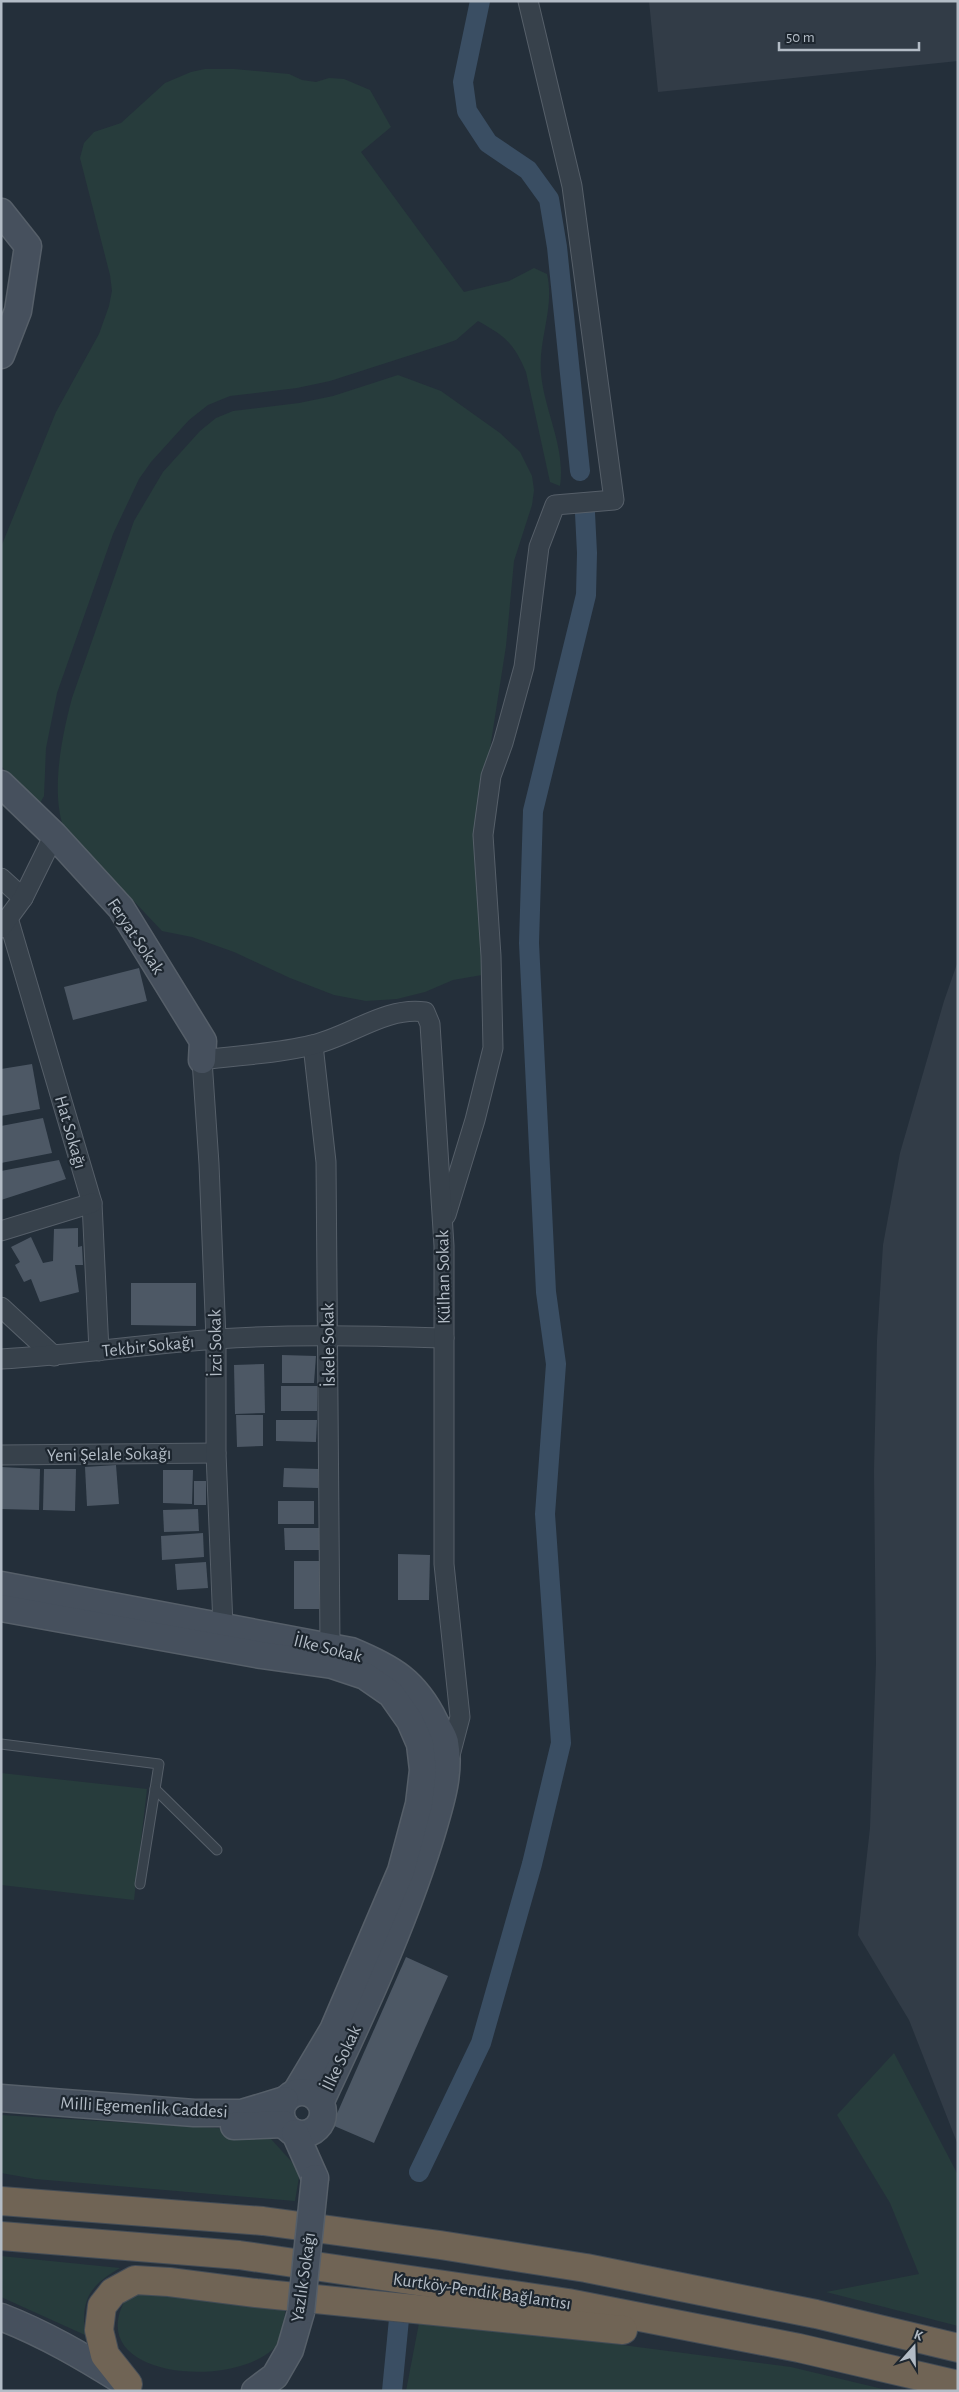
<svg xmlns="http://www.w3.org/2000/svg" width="959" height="2392" viewBox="0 0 959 2392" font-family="'Alegreya Sans',sans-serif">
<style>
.airport{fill:#323c47}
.green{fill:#273c3c}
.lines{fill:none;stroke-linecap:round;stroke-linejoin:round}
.canal{stroke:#3a4e63;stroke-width:20}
.building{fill:#4d5865}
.lane-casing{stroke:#565f69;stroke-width:11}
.street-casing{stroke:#565f69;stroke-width:21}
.secondary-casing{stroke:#565f69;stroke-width:29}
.highway-casing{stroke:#434c56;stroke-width:30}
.lane{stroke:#37414b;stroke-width:9}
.street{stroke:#37414b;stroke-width:19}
.secondary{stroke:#46505d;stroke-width:26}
.highway{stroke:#706455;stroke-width:28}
.secondary-bridge-casing{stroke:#565f69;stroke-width:29;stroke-linecap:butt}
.secondary-bridge{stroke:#46505d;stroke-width:26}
.labels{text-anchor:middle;stroke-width:4.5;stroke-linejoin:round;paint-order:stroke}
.street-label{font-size:18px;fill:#b3bcc6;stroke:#1d262f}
</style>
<rect width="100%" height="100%" fill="#242f3a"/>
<g class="airport">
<polygon points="649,1 958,1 958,61 658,92"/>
<polygon points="958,961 958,2145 909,2020 858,1935 870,1828 876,1663 874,1471 877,1340 883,1245 900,1153 944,1001"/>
</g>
<g class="green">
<path d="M205,69H234L289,74L302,80L316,82L329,78L344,79L370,90L391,127L361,152L464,292L509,281L534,268L547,274C555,308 538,339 541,373C544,411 566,447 560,486L550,482L526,372C514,343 505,336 478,321L456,340L442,345L330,381L297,388L230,396L208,405L189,420L151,462L139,479L113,534L57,693L46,748L44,796L39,805L1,766V547L56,412L99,334L109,306L112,291L110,275L80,158L84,143L94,132L121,123L165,83L191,72Z"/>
<path d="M398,375L441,391L500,433L520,452L532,476L534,490L532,505L514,561L506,646L489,755L482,975L453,980L425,992L397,999L366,1001L334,995L290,978L234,952L192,937L162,931L63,826C51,789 62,736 72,698L134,521L163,472L200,431L216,418L233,411L299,403L333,396Z"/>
<polygon points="1,1773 147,1789 134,1900 1,1885"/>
<polygon points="894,2053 958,2175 958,2326 826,2292 919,2274 890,2203 837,2115"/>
<polygon points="1,2115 232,2129 271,2139 300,2171 295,2201 35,2179 1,2173"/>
<path d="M1,2256L120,2268C89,2286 81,2299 85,2335L1,2297Z"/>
<path d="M140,2292L286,2305C284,2317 284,2332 279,2343C241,2392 75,2380 128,2295Z"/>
<polygon points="419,2323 607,2343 791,2367 891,2391 406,2391"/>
</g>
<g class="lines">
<g class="canal">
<polyline points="480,1 463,82 467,111 488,143 528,170 549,199 557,247 580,471"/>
<polyline points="419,2172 481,2043 532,1864 561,1743 545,1514 556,1364 546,1292 529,943 533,811 586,595 587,553 585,513"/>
<polyline points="392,2391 399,2319"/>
</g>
</g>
<g class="building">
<polygon points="139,968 147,1001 73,1020 64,987"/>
<polygon points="32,1064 40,1109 1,1116 1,1069"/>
<polygon points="43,1118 52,1153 1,1163 1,1126"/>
<polygon points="59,1160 66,1179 1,1200 1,1171"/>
<polygon points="78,1228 78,1247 82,1246 83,1265 75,1265 79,1292 40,1302 31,1279 24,1282 15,1265 20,1262 11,1247 31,1237 43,1263 53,1261 54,1229"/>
<polygon points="131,1283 196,1283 196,1326 131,1325"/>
<polygon points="282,1355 316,1356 314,1383 282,1383"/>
<polygon points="264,1364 265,1413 235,1414 234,1365"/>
<rect x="281" y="1386" width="36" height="25"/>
<polygon points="236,1415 263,1415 263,1446 237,1447"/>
<polygon points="276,1420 317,1420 316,1442 276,1441"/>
<polygon points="116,1465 119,1504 87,1506 85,1467"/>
<polygon points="1,1467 40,1469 39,1510 1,1509"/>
<polygon points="284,1468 319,1469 318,1488 283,1487"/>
<polygon points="44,1469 76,1469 75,1511 43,1510"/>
<polygon points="163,1470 193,1470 192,1504 163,1503"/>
<rect x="194" y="1481" width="12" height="24"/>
<rect x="278" y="1501" width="36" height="23"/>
<polygon points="198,1509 199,1531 164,1532 163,1510"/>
<polygon points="284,1528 323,1528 323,1550 285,1550"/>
<polygon points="203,1533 204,1557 162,1560 161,1536"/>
<polygon points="398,1554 430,1555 429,1600 398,1600"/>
<rect x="294" y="1561" width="25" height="48"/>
<polygon points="206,1562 208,1588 177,1590 175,1564"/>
<polygon points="406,1957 448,1976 374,2143 332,2125"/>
</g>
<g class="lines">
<defs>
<g id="lane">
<polyline points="1,1744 159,1764 140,1884"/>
<polyline points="155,1789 217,1850"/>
</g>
<g id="street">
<polyline points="1,878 23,898"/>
<polyline points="8,918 92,1203 99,1351"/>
<polyline points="1,928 23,898 54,835"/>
<polyline points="313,1045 326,1162 330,1645"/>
<polyline points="446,1215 475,1120 493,1048 491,956 483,835 491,776 503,743 524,667 539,547 555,505 614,500 572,186 528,1"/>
<polyline points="1,1231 92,1203"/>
<polyline points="1,1307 54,1356"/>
<path d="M1,1359C73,1355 145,1344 217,1339C293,1334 368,1336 444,1338"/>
<polyline points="1,1455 216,1453"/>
<path d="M223,1626L216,1453V1339L209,1164L202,1060C238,1055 277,1054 312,1045C349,1037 386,1006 425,1012L430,1024L444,1246V1564L460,1717L449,1759"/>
</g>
<g id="secondary">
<polyline points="1,212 28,246 18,311 1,355"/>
<polyline points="1,784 54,835 121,908 203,1041 202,1060"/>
<path d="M1,1585L351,1651C392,1668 415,1681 435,1722C438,1728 443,1735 445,1742C451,1775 439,1808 430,1839C402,1929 361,2016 321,2101"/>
<polyline points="1,1608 261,1655 332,1665 365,1676 391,1694 410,1721 420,1744 423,1770 419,1804 401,1871 333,2030 296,2092"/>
<circle cx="302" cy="2113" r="21"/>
<polyline points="1,2098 194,2113 242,2113 285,2100"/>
<polyline points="234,2126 284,2124"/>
<polyline points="295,2133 315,2178"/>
<path d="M1,2317C45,2334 84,2357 124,2382"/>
<polyline points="255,2391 275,2376 290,2350 301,2312"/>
</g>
<g id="highway">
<polyline points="1,2201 263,2221 440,2245 586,2268 816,2314 958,2348"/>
<polyline points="1,2236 239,2255 568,2303 799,2348 958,2385"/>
<polyline points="128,2384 105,2355 99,2330 102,2306 113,2292 135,2280 169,2282 256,2293 623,2330"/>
</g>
</defs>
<use href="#lane" class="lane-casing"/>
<use href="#street" class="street-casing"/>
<use href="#secondary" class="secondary-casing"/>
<use href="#highway" class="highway-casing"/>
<use href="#lane" class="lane"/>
<use href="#street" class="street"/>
<use href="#secondary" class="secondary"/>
<use href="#highway" class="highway"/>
<defs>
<polyline id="secondary-bridge" points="301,2312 315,2178"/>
</defs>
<use href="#secondary-bridge" class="secondary-bridge-casing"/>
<use href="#secondary-bridge" class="secondary-bridge"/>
</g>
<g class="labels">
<g class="street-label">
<text transform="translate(136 936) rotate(56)" y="6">Feryat Sokak</text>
<text transform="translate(71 1132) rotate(74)" y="6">Hat Sokağı</text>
<text transform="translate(443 1277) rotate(-91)" y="6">Külhan Sokak</text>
<text transform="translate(215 1343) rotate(-91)" y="6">İzci Sokak</text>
<text transform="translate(328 1345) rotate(-91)" y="6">İskele Sokak</text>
<text transform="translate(148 1346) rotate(-6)" y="6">Tekbir Sokağı</text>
<text transform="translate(109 1454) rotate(-1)" y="6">Yeni Şelale Sokağı</text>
<text transform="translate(328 1648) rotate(14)" y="6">İlke Sokak</text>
<text transform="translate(341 2058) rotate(-65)" y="6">İlke Sokak</text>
<text transform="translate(144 2107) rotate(3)" y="6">Milli Egemenlik Caddesi</text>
<text transform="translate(303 2277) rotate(-82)" y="6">Yazlık Sokağı</text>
<text transform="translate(482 2291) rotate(8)" y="6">Kurtköy-Pendik Bağlantısı</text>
</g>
</g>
<rect width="959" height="2392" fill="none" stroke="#b3bcc6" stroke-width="5"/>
<g transform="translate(914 2347) rotate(20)" stroke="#1d262f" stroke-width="4" paint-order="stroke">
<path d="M0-4L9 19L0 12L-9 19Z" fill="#b3bcc6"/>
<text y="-8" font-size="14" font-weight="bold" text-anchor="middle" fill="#b3bcc6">K</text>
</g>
<path d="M779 42v8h140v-8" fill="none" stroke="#b3bcc6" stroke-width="2.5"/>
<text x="786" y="42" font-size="15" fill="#b3bcc6" stroke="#1d262f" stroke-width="4" paint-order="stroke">50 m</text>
</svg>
